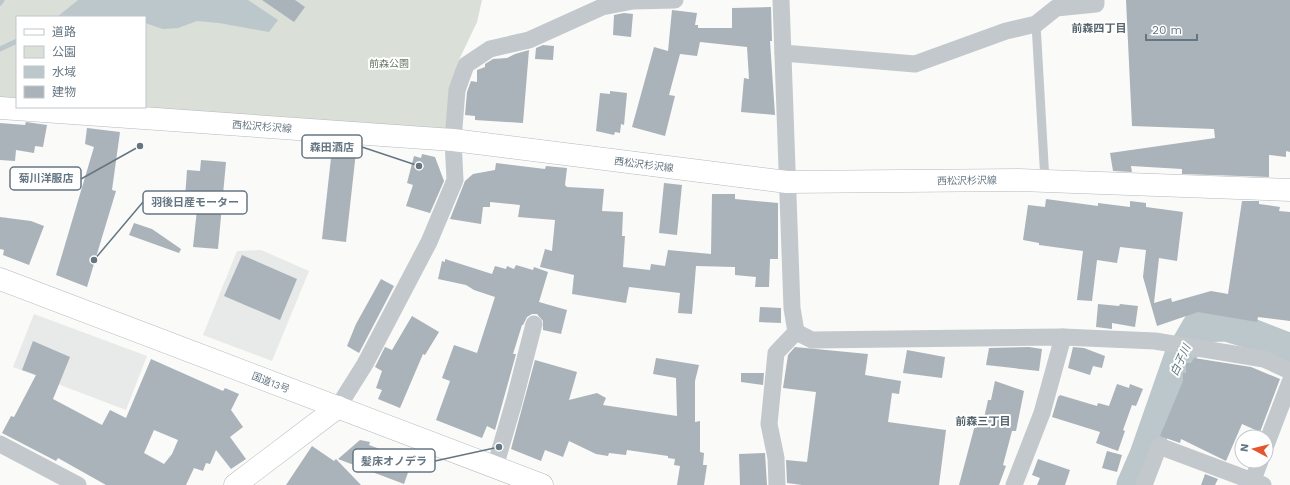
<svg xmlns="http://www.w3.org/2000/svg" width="1290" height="485" viewBox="0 0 1290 485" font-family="'Work Sans','Noto Sans JP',sans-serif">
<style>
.built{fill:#e8e9e9}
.green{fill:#dadfd7}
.water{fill:#bbc7cb}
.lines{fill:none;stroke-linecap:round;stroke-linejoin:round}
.stream{stroke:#bbc7cb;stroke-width:5}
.river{stroke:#bbc7cb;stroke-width:31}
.building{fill:#aab3b9;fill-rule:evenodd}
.secondary-casing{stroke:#b3babf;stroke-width:23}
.highway-casing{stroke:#b4b9bd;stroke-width:23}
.lane{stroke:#c3c8cc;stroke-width:9}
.street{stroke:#c3c8cc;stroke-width:17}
.secondary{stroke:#fff;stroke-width:22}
.highway{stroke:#fff;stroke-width:22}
.labels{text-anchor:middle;stroke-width:4;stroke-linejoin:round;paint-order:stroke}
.park-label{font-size:10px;fill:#687a64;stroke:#fff}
.street-label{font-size:10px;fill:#657683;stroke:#fff}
.neighbourhood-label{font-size:11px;font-weight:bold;fill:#57646e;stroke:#fff}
.water-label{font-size:11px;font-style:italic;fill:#60757c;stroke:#fff}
.leader{fill:none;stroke:#657683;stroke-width:1.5}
.callout-dot{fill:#657683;stroke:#fff;stroke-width:1.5}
.callout{fill:#fff;stroke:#657683;stroke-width:1.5}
.callout-label{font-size:11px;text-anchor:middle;font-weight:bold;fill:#657683}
</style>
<rect width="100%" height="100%" fill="#fafaf8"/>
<g class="built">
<polygon points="261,250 309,271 272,361 203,335 237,251"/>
<polygon points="34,314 147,356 126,410 13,367"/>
</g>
<polygon class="green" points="0,0 482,0 477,22 457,64 447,133 132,107 145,107 145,17 17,17 17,99 0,97"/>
<polygon class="water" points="78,0 248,0 278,20 269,32 219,23 197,21 178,28 163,29 145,23 145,17 57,17"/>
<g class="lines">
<g class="stream">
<polyline points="0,3 2,0"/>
<polyline points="0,49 17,41"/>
</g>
<polyline class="river" points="1132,485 1145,455 1179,358 1197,327 1226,326 1249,333 1290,349"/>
</g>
<g class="building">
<polygon points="262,0 295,0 305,7 294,22"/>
<polygon points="1126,0 1290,0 1290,152 1286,151 1286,157 1269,155 1269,177 1182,174 1182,169 1131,166 1132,172 1113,171 1110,153 1215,138 1214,129 1132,126"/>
<polygon points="771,7 772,41 770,41 775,115 741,112 744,78 749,79 747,47 700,42 697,56 680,54 669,95 675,96 665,136 632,127 654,47 668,51 672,10 697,13 695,25 698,25 698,28 732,28 732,8"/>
<polygon points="624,13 633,14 631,37 613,35 614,15"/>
<polygon points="543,45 554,46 553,60 535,59 536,48"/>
<polygon points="529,50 523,123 475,120 475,116 465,115 467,92 471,81 477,82 477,70 485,67 485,64 493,59 507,58 515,54"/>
<polygon points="610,91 627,93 624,125 621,124 620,133 615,132 614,135 596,131 600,93 610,94"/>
<polygon points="26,122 47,125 43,147 35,146 34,153 16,150 15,161 0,160 0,123 25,125"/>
<polygon points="87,128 120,132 112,190 116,191 87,287 56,275 94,147 85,144"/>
<polygon points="332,149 356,152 346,242 322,239"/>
<polygon points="422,154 435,157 444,181 430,213 406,206 413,185 407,183 414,156 421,158"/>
<polygon points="201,160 226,162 218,249 193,247 198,200 185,198 187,170 200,171"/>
<polygon points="496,163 545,169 546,166 567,168 565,185 567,187 604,189 602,211 623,212 622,236 625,236 623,267 650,270 651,264 665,266 668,250 711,254 712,194 735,194 735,199 778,203 778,259 770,259 769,287 755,287 756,277 735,275 735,267 696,266 692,314 678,313 680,293 629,287 626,303 572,294 574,275 540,267 545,249 552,251 555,220 518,217 520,205 490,202 490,207 483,207 481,224 450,219 465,181 473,174 495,170"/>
<polygon points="664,183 682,185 677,235 659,233"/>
<polygon points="1046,199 1098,206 1098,203 1130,207 1130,201 1146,203 1146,207 1183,212 1177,261 1159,258 1154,303 1171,298 1172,302 1211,291 1228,294 1242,201 1259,201 1259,204 1280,207 1279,211 1290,212 1290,321 1258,317 1257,322 1198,312 1157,326 1143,277 1146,250 1120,247 1117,263 1097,260 1092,301 1077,300 1083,251 1039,245 1039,243 1023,240 1028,205 1045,207"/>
<polygon points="0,217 31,221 44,226 29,265 3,255 4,250 0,249"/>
<polygon points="134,223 152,229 181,249 179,253 129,235"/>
<polygon points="242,255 297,279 280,320 224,296"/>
<polygon points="445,259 492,274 495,266 506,269 507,266 514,269 516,265 533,270 534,267 548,272 539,302 567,310 561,334 543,330 543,321 537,314 532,314 527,317 523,325 522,325 513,354 516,354 495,430 487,426 482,438 436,420 450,381 442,378 454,345 477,353 495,297 474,290 466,285 438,279 442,261 445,262"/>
<polygon points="381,279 394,286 359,353 347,346 356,324"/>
<polygon points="1098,304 1119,306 1120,304 1138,306 1135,327 1112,323 1112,329 1096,327"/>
<polygon points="760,307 781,308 781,323 759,322"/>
<polygon points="412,316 439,332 425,355 423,354 400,408 378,399 382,390 376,388 382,371 375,367 385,347 392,350"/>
<path d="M33,341L70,357L53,399L102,425L110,410L126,418L151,359L223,391L225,388L239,394L231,410L243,427L230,437L246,459L231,469L216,450L210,464L206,463L203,471L194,468L186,485H106L58,458L56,461L2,433L11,416L14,417L36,375L22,370ZM154,430L178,440L172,454L164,464L144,453Z"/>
<polygon points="795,347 868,354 865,375 901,381 899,394 892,393 888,422 946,430 939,485 802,485 787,483 786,460 807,462 816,392 783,388 788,355"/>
<polygon points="1029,347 1042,349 1039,371 986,365 989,348"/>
<polygon points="1073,347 1084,348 1105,356 1102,368 1093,366 1090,375 1068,368"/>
<polygon points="907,350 945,357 942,378 903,373"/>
<polygon points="656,358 699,365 695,381 695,422 700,421 700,452 704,453 703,465 707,465 704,485 677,485 680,466 674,465 675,459 668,458 668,456 627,450 626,455 609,453 608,456 596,454 569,441 563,457 545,450 541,461 511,449 535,360 577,372 569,400 597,393 606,398 603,405 677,416 676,378 653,374"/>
<polygon points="1194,358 1251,367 1280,379 1260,432 1242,424 1226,461 1181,439 1180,443 1160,436 1183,381 1183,373 1186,373 1186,363 1191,363"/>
<polygon points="741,373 764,373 763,385 741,382"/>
<polygon points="995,381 1024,391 1016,431 1012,431 1003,465 1006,466 999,485 959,485 975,425 982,427 988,400 991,400"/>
<polygon points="1117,384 1129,388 1130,384 1143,389 1136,406 1132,405 1123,430 1125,431 1118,451 1096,443 1100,432 1052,417 1058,397 1060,395 1097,406 1098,403 1109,406"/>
<polygon points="360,440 370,442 369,445 412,461 404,484 338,459"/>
<polygon points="312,446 334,461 336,459 361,485 286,485"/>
<polygon points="1107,451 1122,455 1117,472 1102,468"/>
<polygon points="765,453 767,485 740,485 739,454"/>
<polygon points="1038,459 1070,470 1065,485 1037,485 1040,478 1032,475"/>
<polygon points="1205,474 1218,479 1215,485 1201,485"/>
</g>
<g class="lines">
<defs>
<g id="secondary">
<polyline points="0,108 453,140 787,182 1019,180 1290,190"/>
<polyline points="235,485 338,407"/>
</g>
<polyline id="highway" points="0,279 542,485"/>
</defs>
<use href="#secondary" class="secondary-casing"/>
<use href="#highway" class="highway-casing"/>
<polyline class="lane" points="1036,24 1045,181"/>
<g class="street">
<polyline points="781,0 792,308 796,332"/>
<polyline points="783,53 915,64 1006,31 1036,24 1056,8 1096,4 1096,0"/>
<polyline points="796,332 812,340 1063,337 1155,341 1264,359 1290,371"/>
<polyline points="338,407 365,364 429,242 455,180 453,140 457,90 466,65 490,49 529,40 602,7 633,1 675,0"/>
<polyline points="0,444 78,485"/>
<polyline points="1266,445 1290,382"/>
<polyline points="495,467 514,402 534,324"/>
<polyline points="777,485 776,458 769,424 776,353 796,332"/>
<polyline points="1014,485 1042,413 1063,337"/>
<polyline points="1144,485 1159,446 1263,485"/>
<polyline points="1251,485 1260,461"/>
</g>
<use href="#secondary" class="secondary"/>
<use href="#highway" class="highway"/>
</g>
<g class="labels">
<g class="park-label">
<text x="389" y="67">前森公園</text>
</g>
<g class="street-label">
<text transform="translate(262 126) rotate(4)" y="4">西松沢杉沢線</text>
<text transform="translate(644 164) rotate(7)" y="4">西松沢杉沢線</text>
<text transform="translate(967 180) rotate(-1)" y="4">西松沢杉沢線</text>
<text transform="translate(271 382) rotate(21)" y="4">国道13号</text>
</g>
<g class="neighbourhood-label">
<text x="1099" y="32">前森四丁目</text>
<text x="983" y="425">前森三丁目</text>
</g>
<g class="water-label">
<text transform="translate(1180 360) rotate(-65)" y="4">白子川</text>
</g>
</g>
<path class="leader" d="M419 166L362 147M140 146L81 179M94 260L143 202M499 447L435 461"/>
<g class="callout-dot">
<circle cx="419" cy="166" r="4"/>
<circle cx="140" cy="146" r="4"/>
<circle cx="94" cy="260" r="4"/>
<circle cx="499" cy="447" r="4"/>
</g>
<g class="callout">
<rect x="302" y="135" width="60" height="23" rx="4"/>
<rect x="10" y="167" width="71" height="23" rx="4"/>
<rect x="143" y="191" width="104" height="23" rx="4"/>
<rect x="353" y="449" width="82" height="23" rx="4"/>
</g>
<g class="callout-label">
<text x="332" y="151">森田酒店</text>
<text x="46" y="182">菊川洋服店</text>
<text x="195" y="206">羽後日産モーター</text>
<text x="394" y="465">髪床オノデラ</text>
</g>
<rect x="16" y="16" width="130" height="92" fill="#ffffff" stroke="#c1c8cd"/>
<rect x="24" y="29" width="20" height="6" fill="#ffffff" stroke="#c1c8cd"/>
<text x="52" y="36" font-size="12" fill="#657683">道路</text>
<rect x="24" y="46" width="20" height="12" fill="#dadfd7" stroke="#c1c8cd"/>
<text x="52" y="56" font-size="12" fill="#657683">公園</text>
<rect x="24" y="66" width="20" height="12" fill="#bbc7cb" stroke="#c1c8cd"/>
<text x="52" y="76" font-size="12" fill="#657683">水域</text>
<rect x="24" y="86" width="20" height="12" fill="#aab3b9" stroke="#c1c8cd"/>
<text x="52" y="96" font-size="12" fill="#657683">建物</text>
<g transform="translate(1254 449) rotate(277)"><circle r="19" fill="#ffffff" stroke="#c1c8cd"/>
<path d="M0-3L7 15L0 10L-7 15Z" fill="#e4572e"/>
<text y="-6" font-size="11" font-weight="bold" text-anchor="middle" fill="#657683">N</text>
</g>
<path d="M1146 34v6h51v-6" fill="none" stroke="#657683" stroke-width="2"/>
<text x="1152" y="34" font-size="12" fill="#657683" stroke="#ffffff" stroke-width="3" paint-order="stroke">20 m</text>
</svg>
